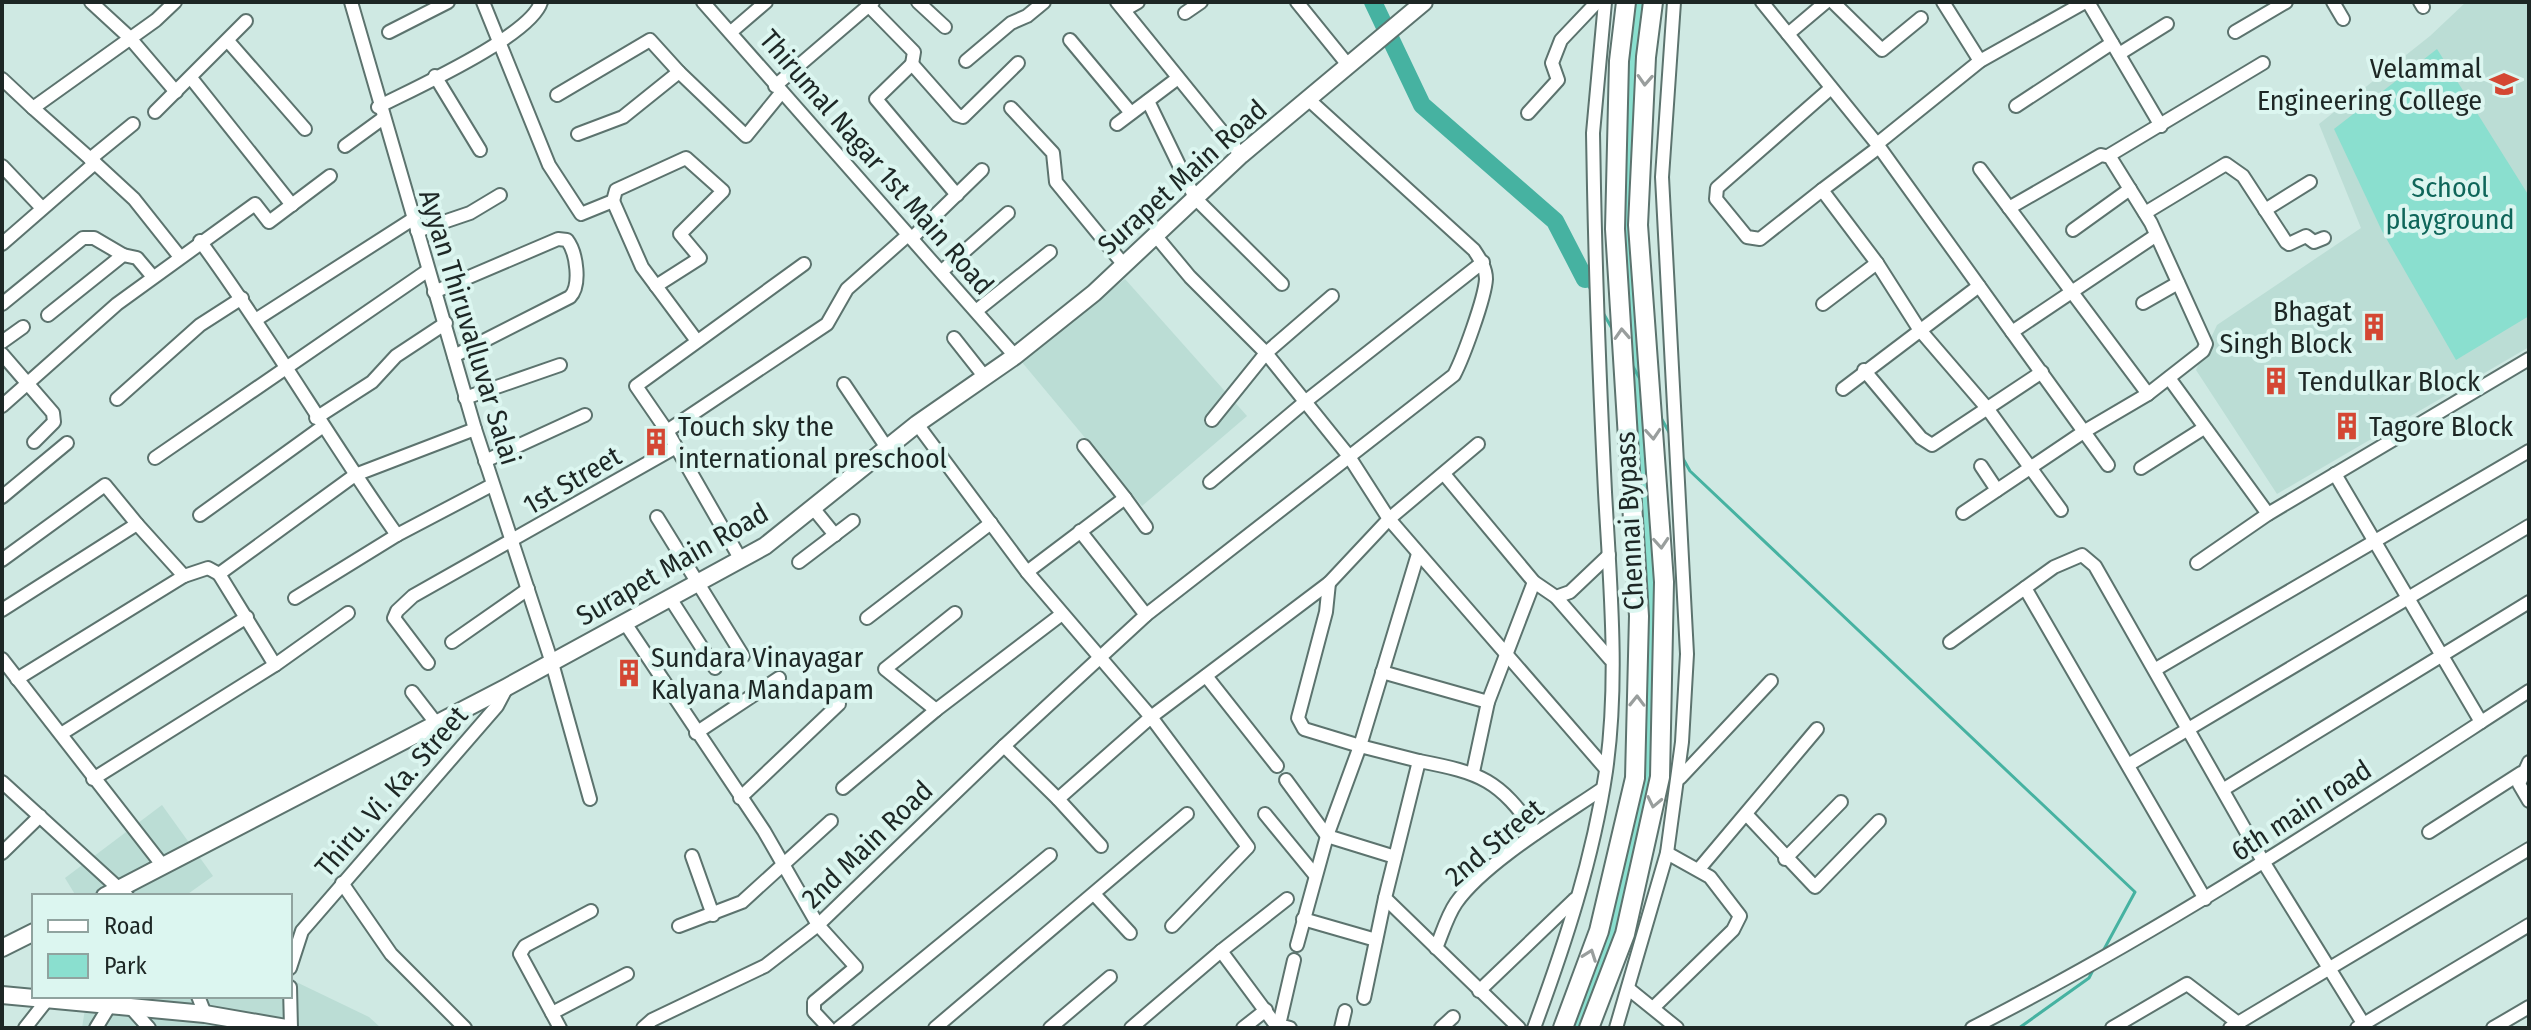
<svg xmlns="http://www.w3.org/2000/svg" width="2531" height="1030" viewBox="0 0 2531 1030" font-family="'Fira Sans Condensed',sans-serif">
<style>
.built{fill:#bbddd5}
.green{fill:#8adfcf}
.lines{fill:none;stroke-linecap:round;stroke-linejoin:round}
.stream{stroke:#46b2a1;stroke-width:3}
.river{stroke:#46b2a1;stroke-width:18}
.minor-casing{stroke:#5c736e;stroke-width:16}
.major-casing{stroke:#5c736e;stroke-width:20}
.highway-casing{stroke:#5c736e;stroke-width:22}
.minor{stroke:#fff;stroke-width:12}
.major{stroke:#fff;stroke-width:16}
.highway{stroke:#fff;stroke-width:18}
.oneway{stroke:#999e9d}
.labels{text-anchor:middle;stroke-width:8;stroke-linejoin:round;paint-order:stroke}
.poi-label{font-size:28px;fill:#1d2725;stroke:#dcf6f0;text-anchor:start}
.street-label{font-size:28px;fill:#1d2725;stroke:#dcf6f0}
.park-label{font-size:28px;fill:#0f665a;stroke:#dcf6f0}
</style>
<rect width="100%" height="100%" fill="#cfe9e3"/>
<g class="built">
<polygon points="2466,2 2529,2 2529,347 2277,494 2196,370 2217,325 2361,228 2319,124 2430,36"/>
<polygon points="1125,279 1247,416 1142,506 1021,361"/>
<polygon points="162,805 213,876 185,896 76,896 65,878"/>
<polygon points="290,979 369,1017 381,1028 82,1028 87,996 290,996"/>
</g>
<g class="green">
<polygon points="1631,2 1648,2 1641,75 1658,585 1657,774 1621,924 1582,1028 1567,1028 1640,781 1622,262 1624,70"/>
<polygon points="2437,49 2529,196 2529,316 2456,360 2382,231 2334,129"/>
</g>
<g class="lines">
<g class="stream">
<polyline points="1585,279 1591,290"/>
<polyline points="1602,311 1614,332"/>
<polyline points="1631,363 1641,381"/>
<polyline points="1660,416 1670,434"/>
<polyline points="1681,455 1690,471 2135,892 2102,953"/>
<polyline points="2019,1028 2089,978 2095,966"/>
</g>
<polyline class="river" points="1373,2 1422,105 1555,221 1585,279"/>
<defs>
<g id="minor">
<polyline points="91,2 129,37 176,92"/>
<polyline points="351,2 475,429 552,663 590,799"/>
<polyline points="483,2 549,165 581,214 613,201 616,190 686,158 723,191 680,234 700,258 656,286"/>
<polyline points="703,2 1015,356"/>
<polyline points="918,2 945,27"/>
<polyline points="1117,2 1241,155"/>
<polyline points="1297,2 1348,65"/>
<polyline points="1762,2 1877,144"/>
<polyline points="1833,2 1882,50 1921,18"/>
<polyline points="1943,2 1980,61"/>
<polyline points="2088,2 2161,126"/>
<polyline points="2333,2 2343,19"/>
<polyline points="2420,2 2423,7"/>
<polyline points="869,6 914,52 912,64"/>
<polyline points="1124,10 1138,2"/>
<polyline points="1185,13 1201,2"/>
<polyline points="389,32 448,2"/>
<polyline points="731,32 766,2"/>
<polyline points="2235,32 2286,2"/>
<polyline points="1788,34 1826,2"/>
<polyline points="1070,40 1131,113"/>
<polyline points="228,41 305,129"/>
<polyline points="2119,54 2167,24"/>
<polyline points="966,61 1011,23 1027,16 1044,2"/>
<polyline points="435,76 480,150"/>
<polyline points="191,78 292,205"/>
<polyline points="2,79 33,108"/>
<polyline points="775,86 873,2"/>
<polyline points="557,95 650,40 679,72"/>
<polyline points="1148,101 1195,198 1282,284"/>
<polyline points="2016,106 2112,43"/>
<path d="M378,107C413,89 531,36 541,2"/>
<polyline points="1011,108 1053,153 1056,182 1124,265"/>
<polyline points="155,112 246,21"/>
<polyline points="1528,113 1558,80 1552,63 1561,40 1597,2"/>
<polyline points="1117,124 1178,78"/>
<polyline points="578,134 623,117 679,72 746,136 781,93"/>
<polyline points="345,146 382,119"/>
<polyline points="1879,147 1822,190 1877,263 1919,329 1987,408 2061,510"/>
<polyline points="2108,156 2263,63"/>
<polyline points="90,159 133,124"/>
<polyline points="95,163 33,108 156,20 175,2"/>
<polyline points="2,166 41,207"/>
<polyline points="1980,169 2148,394"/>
<polyline points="1822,190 1760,239 1747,237 1716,199 1717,188 1831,88"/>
<polyline points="957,195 876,99 912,64 957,115 963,117 1018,63"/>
<polyline points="613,201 642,267 697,341"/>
<polyline points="2265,210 2310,182"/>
<polyline points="2145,213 2226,164 2243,176 2286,242 2289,244 2306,236 2314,242 2324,238"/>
<polyline points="2073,230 2130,189"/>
<polyline points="417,231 470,213 500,195"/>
<polyline points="1155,235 1190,277 1266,353 1348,455 1389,519 1606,769"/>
<polyline points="912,238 982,170"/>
<path d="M200,241C270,336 329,439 397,535"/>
<polyline points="2,244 95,163 134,199 180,257"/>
<polyline points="942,271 1008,213"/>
<path d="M434,292L558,239L567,240C577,253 581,286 570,297L454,356"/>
<polyline points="2143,303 2178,283"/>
<polyline points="2,304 83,238 94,238 123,255"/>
<polyline points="1823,304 1877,263"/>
<polyline points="976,311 1050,252"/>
<polyline points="48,315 123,255 137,258 153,277"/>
<polyline points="257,319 413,219"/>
<polyline points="2012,332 1877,144 1980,61 2085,2"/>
<polyline points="954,338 984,376"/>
<polyline points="2,342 23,327"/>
<polyline points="2,354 53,413 54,422 34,442"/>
<polyline points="1864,370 1921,438 1932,445 2042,372"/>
<polyline points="2169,378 2268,514"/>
<polyline points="844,384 887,448"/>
<polyline points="1843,389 1979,286"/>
<polyline points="465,398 560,365"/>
<polyline points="117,399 200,325 242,298"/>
<polyline points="2,406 117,304 255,204 269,222 330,176"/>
<polyline points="316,418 372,382 396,356 446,323"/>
<polyline points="1212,420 1266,353 1332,296"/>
<polyline points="917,424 1027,572 1151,717 1329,583 1389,519 1478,444"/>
<polyline points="667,431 827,324 847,289 908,235"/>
<polyline points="1084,446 1125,498"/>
<polyline points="155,458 427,271"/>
<polyline points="485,461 585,415"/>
<polyline points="2108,465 2012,332 2155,236"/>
<polyline points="1981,466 1997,490"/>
<polyline points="2141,468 2204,428"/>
<polyline points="1444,474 1534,582 1556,597 1570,592 1609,555"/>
<polyline points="2335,474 2481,722"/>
<polyline points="1210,482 1306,401 1483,262"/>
<polyline points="2,497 67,443"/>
<polyline points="813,508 835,535"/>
<polyline points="1963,513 2085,431 2148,394 2203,351 2206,344 2151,223 2110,157 2101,155 2009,208"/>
<polyline points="200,515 322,427"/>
<polyline points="657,517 743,656"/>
<polyline points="137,524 184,576"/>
<polyline points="1080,531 1146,615"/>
<polyline points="2,560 105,485 137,524 2,610"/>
<polyline points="741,560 667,431 636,386 804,264"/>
<polyline points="799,562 853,521"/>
<polyline points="2197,563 2268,514 2529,359"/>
<polyline points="1027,572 1125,498 1146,527"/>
<polyline points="219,574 275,665"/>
<polyline points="1329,583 1326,612 1298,718 1304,729 1360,746 1418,554"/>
<polyline points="2025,588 2205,899"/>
<polyline points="1556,597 1610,659"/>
<polyline points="295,598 397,535 492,485"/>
<polyline points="670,598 715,668"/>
<polyline points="867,618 991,523"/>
<polyline points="625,623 764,831 818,925 856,967 814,1002 814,1012 829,1028"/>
<polyline points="452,642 528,589"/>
<polyline points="1950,642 2054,567 2082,555 2095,566 2264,863 2366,1028"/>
<polyline points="2,659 163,866"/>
<polyline points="428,663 394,618 397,611 413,596 676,447"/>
<polyline points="2156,669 2529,451"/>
<polyline points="1382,672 1488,702"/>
<polyline points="1206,676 1277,766"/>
<polyline points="17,679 184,576 208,568 219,574 355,475 475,429"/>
<polyline points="412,692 436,723"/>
<polyline points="936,710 885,669 955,613"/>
<polyline points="696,733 779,678"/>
<polyline points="61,734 247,617"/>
<polyline points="1004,746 1058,799 1151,717 1248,847 1172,926"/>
<polyline points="2529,762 2519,784 2529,801"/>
<polyline points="2128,765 2529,526"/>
<polyline points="1473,772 1488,702 1534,582"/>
<polyline points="1680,778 1771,681"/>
<polyline points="93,779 275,665 348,613"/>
<polyline points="1286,780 1327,836 1395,857"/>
<polyline points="2,782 127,896"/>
<polyline points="843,788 936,710 1062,614"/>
<polyline points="2224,789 2529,602"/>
<polyline points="740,798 839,704"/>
<polyline points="1058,799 1101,846"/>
<polyline points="1265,814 1315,875"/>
<polyline points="1747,815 1815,887 1879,821"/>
<polyline points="2429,832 2521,773"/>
<polyline points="2,853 40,816"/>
<polyline points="692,856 713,915"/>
<polyline points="1785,859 1841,802"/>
<polyline points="1699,869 1817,729"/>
<polyline points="342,883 391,954 465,1028"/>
<polyline points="1094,894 1130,933"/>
<polyline points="1303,919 1376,940"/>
<polyline points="679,926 742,902 831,821"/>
<polyline points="1297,945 1327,836 1360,746 1419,761"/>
<path d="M1436,948C1442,934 1447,916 1456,903C1484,863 1561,817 1602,789"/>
<polyline points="1221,951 1287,899"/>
<polyline points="290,968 302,931 497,706 507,687"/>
<polyline points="290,987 291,1028"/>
<polyline points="1630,990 1677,1028"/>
<polyline points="1479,991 1575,899"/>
<polyline points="198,996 205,1014"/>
<polyline points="1364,998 1385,898"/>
<polyline points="1654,1007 1733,930 1740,916 1710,877 1667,853"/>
<polyline points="132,1009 149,1028"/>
<polyline points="552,1013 627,974"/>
<polyline points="2238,1023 2529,849"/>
<polyline points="25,1028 47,1000"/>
<polyline points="96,1028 110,1005"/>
<polyline points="560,1028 520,954 525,946 591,911"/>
<path d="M643,1028L652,1020L765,966L818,925L1004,746L1146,615L1454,375C1463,358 1485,298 1486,279C1486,268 1480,259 1474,250L1308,99"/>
<polyline points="839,1028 1050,855"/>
<polyline points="935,1028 1187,814"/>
<polyline points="1050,1028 1110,977"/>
<polyline points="1131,1028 1221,951 1278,1028"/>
<polyline points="1243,1028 1266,1010"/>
<polyline points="1290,1028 1279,1025 1294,960"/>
<polyline points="1341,1028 1345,1011"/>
<polyline points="1441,1028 1453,1017"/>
<path d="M1519,1028L1385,898L1419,761C1481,773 1499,779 1536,833"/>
<path d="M1534,1028C1565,944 1593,859 1606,771C1619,680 1610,583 1605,492C1600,390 1596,289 1594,188L1593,133L1605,2"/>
<polyline points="1616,1028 1667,853 1682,742 1687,654 1662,177 1674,2"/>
<path d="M1972,1028C2166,930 2347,809 2529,691"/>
<polyline points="2112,1028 2187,984 2238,1023 2230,1028"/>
<polyline points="2357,1028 2529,925"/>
<polyline points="2493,1028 2529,1007"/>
</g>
<g id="major">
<polyline points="105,896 507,687 765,546 917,424 1015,356 1094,293 1241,155 1424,2"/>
<polyline points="2,948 34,932"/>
<polyline points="2,995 205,1014 286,1028"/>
</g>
<g id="highway">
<polyline points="1563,1028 1599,931 1635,778 1639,616 1615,229 1619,61 1626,2"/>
<polyline points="1589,1028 1625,934 1660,777 1664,582 1638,225 1646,57 1653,2"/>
</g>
</defs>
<use href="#minor" class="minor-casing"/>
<use href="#major" class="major-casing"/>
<use href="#highway" class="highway-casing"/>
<use href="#minor" class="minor"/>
<use href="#major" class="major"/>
<use href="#highway" class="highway"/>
</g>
<defs><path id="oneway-chevron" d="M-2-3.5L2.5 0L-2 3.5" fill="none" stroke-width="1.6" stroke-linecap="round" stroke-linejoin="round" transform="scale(2)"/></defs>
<g class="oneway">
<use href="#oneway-chevron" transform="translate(1645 80) rotate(93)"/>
<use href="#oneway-chevron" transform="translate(1622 334) rotate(-93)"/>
<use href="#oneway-chevron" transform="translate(1653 434) rotate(86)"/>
<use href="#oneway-chevron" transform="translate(1661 543) rotate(86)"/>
<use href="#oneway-chevron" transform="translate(1637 701) rotate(-89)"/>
<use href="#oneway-chevron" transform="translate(1654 802) rotate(102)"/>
<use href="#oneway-chevron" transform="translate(1590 955) rotate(-70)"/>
</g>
<defs>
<symbol id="university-bare" viewBox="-9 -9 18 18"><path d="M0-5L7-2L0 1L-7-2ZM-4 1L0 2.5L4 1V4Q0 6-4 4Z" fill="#d44733" stroke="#dcf6f0" stroke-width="2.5" paint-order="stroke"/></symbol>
<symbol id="building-bare" viewBox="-9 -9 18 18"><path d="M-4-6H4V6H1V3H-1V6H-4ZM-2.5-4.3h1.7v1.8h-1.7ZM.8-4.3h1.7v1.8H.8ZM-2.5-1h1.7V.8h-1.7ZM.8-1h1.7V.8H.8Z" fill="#d44733" stroke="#dcf6f0" stroke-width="2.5" paint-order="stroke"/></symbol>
</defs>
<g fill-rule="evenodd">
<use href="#university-bare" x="2484" y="64" width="40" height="40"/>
<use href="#building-bare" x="2354" y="307" width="40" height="40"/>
<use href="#building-bare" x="2256" y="361" width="40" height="40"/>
<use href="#building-bare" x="2327" y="406" width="40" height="40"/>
<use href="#building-bare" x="636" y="422" width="40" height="40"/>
<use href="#building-bare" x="609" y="653" width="40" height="40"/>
</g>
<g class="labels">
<g class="poi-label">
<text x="2482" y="78" text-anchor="end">Velammal<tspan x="2482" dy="32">Engineering College</tspan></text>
<text x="2352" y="321" text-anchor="end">Bhagat<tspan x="2352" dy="32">Singh Block</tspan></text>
<text x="2298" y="391">Tendulkar Block</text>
<text x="678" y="436">Touch sky the<tspan x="678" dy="32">international preschool</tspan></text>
<text x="2369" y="436">Tagore Block</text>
<text x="651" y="667">Sundara Vinayagar<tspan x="651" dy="32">Kalyana Mandapam</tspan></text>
</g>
<g class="street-label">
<text transform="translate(877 162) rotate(49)" y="10">Thirumal Nagar 1st Main Road</text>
<text transform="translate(1182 177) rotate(-42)" y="10">Surapet Main Road</text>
<text transform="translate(470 327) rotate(73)" y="10">Ayyan Thiruvalluvar Salai</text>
<text transform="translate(572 480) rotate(-30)" y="10">1st Street</text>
<text transform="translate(1629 521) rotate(-93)" y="10">Chennai Bypass</text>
<text transform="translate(672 564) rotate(-30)" y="10">Surapet Main Road</text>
<text transform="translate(391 791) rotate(-49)" y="10">Thiru. Vi. Ka. Street</text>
<text transform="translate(2301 810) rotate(-33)" y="10">6th main road</text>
<text transform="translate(1494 842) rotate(-40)" y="10">2nd Street</text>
<text transform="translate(867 844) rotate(-44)" y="10">2nd Main Road</text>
</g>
<g class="park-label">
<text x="2450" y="197">School<tspan x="2450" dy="32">playground</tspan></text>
</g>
</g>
<rect width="2531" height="1030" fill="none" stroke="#1d2725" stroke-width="8"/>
<rect x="32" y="894" width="260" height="104" fill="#dcf6f0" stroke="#90a39f" stroke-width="2"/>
<rect x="48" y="920" width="40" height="12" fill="#ffffff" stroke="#90a39f" stroke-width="2"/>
<text x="104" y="934" font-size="24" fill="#1d2725">Road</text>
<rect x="48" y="954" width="40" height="24" fill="#8adfcf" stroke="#90a39f" stroke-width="2"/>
<text x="104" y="974" font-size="24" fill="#1d2725">Park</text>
</svg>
